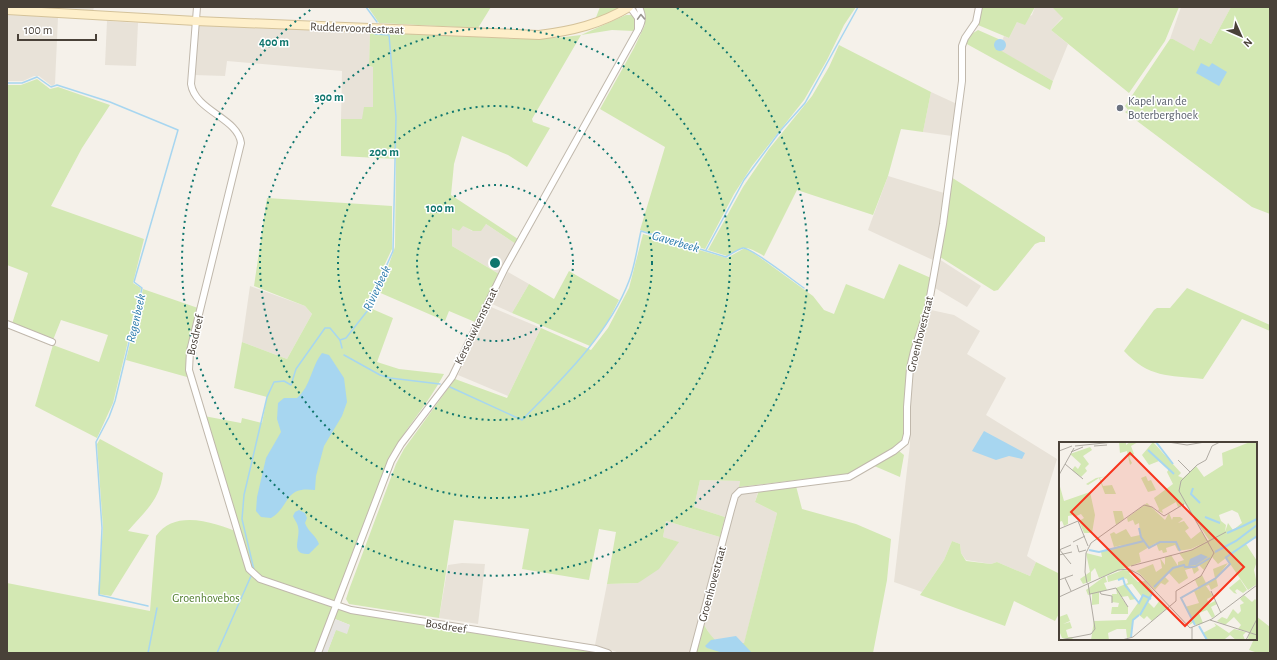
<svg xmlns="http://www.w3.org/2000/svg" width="1277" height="660" viewBox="0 0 1277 660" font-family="'Alegreya Sans',sans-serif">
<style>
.residential{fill:#e8e2d8}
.green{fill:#d3e8b3}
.parking{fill:#e6e4e1}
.water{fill:#a7d6f0}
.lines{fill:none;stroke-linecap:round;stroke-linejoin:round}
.stream{stroke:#a7d6f0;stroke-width:1.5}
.street-casing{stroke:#c0b8ac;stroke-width:8}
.secondary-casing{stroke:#d4c29a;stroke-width:10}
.street{stroke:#fff;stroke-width:6}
.secondary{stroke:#feefca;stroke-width:8}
.oneway{stroke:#9b9692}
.ring{fill:none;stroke:#0f766e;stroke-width:2;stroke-dasharray:2 4}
.worship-dot{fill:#6b7280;stroke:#fff;stroke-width:1.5}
.labels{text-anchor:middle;stroke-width:3;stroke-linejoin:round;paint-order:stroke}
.street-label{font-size:12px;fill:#494138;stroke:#fff}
.worship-label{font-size:12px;fill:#5b616d;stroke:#fff;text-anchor:start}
.park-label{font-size:12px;fill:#4d7b2a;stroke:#fff}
.water-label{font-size:13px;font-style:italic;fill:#2f7dad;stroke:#fff}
.inset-river{fill:none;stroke:#a7d6f0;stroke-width:2}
.inset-road{fill:none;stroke:#b0aba3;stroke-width:1}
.view{fill:#f8341d;fill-opacity:0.15;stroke:#f8341d;stroke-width:2}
.inset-edge{fill:none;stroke:#494138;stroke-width:2}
.centre{fill:#0f766e;stroke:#fff;stroke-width:2}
.ring-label{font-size:12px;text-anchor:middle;font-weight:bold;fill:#0f766e;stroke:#fff;stroke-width:3;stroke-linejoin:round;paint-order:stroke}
</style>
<rect width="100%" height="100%" fill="#f5f1ea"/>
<g class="residential">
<polygon points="12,7 94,7 93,11"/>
<polygon points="1035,7 1052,7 1063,17 1051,30 1068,44 1053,81 999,50 1004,36 1009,38 1017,22 1032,15"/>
<polygon points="1181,7 1231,7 1211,44 1200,38 1194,52 1173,39 1170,39"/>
<polygon points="7,15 58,17 55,84 52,86 39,76 34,76 23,81 7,81"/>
<polygon points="107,21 138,23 136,66 105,65"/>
<polygon points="198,24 370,32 369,66 373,67 373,107 363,119 341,119 342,71 227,61 225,76 194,75"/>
<polygon points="931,92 957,104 952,136 923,132"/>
<polygon points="888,176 944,193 935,261 868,230"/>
<polygon points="486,224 516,244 499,274 452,246 452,227 459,231 462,225 472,231"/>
<polygon points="939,259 981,286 967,307 935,288"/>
<polygon points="508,272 529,284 512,313 492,304"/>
<polygon points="250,286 305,306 312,314 287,359 242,342"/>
<polygon points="491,307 541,328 508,396 458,375"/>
<polygon points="931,310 954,315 980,331 967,354 1006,378 986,415 1057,459 1027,556 1036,562 1030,576 997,562 991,564 966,560 961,553 960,544 952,541 944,560 922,592 894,582 910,444 909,395 919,347"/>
<polygon points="700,480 740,481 739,487 760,485 755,502 777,513 744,644 728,646 712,638 703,623 698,623 690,653 620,653 595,645 607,584 638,583 678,542 663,537 666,521 720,537 725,517 694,507"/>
<polygon points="462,563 485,564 478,624 439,618 448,565"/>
</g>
<g class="green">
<polygon points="368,7 491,7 478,28 379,23"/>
<polygon points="600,7 621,7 595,20"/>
<polygon points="642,7 856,7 844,25 827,60 804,100 752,166 734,194 705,249 640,230 665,147 600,109 634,48 645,25"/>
<polygon points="980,7 1035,7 1025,25 1017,22 1009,38 978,25"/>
<polygon points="1052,7 1179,7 1165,41 1129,93 1051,30 1063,18"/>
<polygon points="1231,7 1270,7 1270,214 1252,207 1125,112 1128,110 1125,106 1170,39 1173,39 1194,51 1200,38 1211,44"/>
<path d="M626,15H632C637,20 637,24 634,31L612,30L581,35L532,119L533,122L550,128L527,167L508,155L462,136L454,164L451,195L518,239L516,244L486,224L481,231H473L463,226L459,231L452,228V246L499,274L475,322L449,311L445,321L376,291L370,308L393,318L377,362L399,369L444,374C428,405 403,430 388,461L333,607L350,613L599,653H327L336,629L350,625L335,619L322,653H7V583L150,611L156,536C175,508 216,523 241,533L204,416L241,423L242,418L262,423L267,397L234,388L242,342L287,359L312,314L305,306L254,286L267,198L392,206V249L373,289L377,290L388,267L395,247L396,159L341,156V119H362L364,107H373V67L369,66L370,32L520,39L556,38L581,35Z"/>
<polygon points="978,30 1003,41 1000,50 1053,81 1050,90 965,43 970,35"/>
<path d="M839,45L931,92L923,132L901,129L888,176L873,215L797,190L764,256C746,246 745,245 727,256L708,250L743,187L769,149L812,96L829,67Z"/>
<polygon points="37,79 50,89 58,87 110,105 82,148 51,206 144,239 133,283 141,288 113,403 97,438 35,406 53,345 99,362 108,335 61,320 53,340 12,324 28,273 7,265 7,85 21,85"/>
<polygon points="951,177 1045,237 1045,242 1040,242 1035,244 998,290 994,291 940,257"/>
<polygon points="643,234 727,258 743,249 748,249 813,296 824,310 834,314 846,284 884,299 899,264 931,278 925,309 910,356 905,397 904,435 900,445 849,474 739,487 740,481 700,480 694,507 725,517 720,537 666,521 663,537 679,542 659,569 638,583 607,584 616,532 599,529 589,580 522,569 529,529 454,520 439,618 349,604 346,599 350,587 396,464 404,449 455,379 507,398 541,328 591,350 608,328 629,288"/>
<polygon points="569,271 619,300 606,325 590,346 512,313 529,284 554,299"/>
<path d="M1187,288L1270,325V331L1242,319L1203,379C1168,375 1149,378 1124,351L1154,310L1157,308H1170Z"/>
<polygon points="143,289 198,308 186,364 187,377 126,360"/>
<path d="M100,439L163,473C160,500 145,511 128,531L149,535L111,596L98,594L103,528L97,444Z"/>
<polygon points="899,451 904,455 900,477 872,465"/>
<path d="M796,486L802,509L856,524L891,539L887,580L873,653H695L703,623C715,644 720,647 744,643L777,513L755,502L759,490Z"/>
<polygon points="952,541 960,544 961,553 966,561 991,564 997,562 1030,576 1036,562 1060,574 1060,612 1055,621 1014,601 1005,626 920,595 944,560"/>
<polygon points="1256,616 1270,627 1270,653 1258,653 1249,650 1254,639 1256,639 1257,631"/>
</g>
<polygon class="parking" points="335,619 350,625 347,634 336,630 327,653 322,653"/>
<g class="water">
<circle cx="1000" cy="45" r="6"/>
<polygon points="1201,63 1209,67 1212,63 1227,72 1219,86 1196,73"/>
<path d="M322,353L329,355L344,378L347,402L342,416L324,446L316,476L315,490C283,486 291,506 271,518L261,517L256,511L257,497L266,458L281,432L277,419L278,403L284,398H297C311,386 311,367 322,353Z"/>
<polygon points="984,431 1025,453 1022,459 1009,456 996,460 972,451"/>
<path d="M299,510L305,513L307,518L305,523C308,532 316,535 319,544L309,554C289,555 301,538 298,527C298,524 294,519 293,516L295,512Z"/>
<polygon points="736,636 752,653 723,653 707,648 705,646 711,640"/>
</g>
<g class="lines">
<g class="stream">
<polyline points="366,7 377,22"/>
<polyline points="7,83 22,83 37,77 51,87 57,85 110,102 178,130 136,275 134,282 142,288 115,401 109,417 96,442 102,528 99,595 148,606"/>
<polyline points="706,250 744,180 781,130 805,103 858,7"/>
<polyline points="340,340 342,348"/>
<polyline points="344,355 380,375 390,378 440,384"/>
<path d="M450,387L522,420C561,380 609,334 629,281C635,266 637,248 641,231L726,257C731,254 738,249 743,248C751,247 795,282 804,288"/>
<polyline points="254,570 242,519 244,495 267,397 274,382 284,381 291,385 296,369 325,328 330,328 340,340 346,338 368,310 377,287 393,251 396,117 389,35 375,34"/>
<polyline points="148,653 157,608"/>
<polyline points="217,653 251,576"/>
</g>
<defs>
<g id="street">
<path d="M197,7L191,84C195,111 238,118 241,143L190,351L189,370L249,569L260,579L351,610L596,649L608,653"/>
<path d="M630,7L638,18V30C643,21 643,16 639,7"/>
<polyline points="7,324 52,342"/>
<polyline points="318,653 391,461 401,444 452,377 505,268 638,30"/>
<polyline points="693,653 731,510 735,496 740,491 849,477 894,451 905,442 907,434 907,407 910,368 914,351 928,308 943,224 962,81 962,46 965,38 976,22 979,7"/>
</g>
<path id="secondary" d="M7,10L196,21L539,35C572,31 601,24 629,7"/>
</defs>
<use href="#street" class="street-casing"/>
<use href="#secondary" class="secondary-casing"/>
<use href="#street" class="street"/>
<use href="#secondary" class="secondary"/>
</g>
<defs><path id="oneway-chevron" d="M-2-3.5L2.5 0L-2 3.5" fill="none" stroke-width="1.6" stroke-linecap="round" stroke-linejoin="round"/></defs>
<use class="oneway" href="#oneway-chevron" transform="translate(641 17) rotate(-92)"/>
<g class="ring">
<circle cx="495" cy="263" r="78"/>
<circle cx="495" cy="263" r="157"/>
<circle cx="495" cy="263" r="235"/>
<path d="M677 8A313 313 0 1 1 313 8"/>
</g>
<circle class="worship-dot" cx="1120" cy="108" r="4"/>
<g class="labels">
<g class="street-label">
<text transform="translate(357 28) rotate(2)" y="4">Ruddervoordestraat</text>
<text transform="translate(476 326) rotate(-64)" y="4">Kersouwkenstraat</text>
<text transform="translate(920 334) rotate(-76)" y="4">Groenhovestraat</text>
<text transform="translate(195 335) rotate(-77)" y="4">Bosdreef</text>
<text transform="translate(712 584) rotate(-75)" y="4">Groenhovestraat</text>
<text transform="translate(446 626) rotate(9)" y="4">Bosdreef</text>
</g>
<g class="worship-label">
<text x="1128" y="105">Kapel van de<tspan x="1128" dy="14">Boterberghoek</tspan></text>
</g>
<g class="park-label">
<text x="206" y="602">Groenhovebos</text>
</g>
<g class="water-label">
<text transform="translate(676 241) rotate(16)" y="5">Gaverbeek</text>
<text transform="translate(376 288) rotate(-65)" y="5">Rivierbeek</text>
<text transform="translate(135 318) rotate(-77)" y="5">Regenbeek</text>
</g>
</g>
<g transform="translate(1059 442)">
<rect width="198" height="198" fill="#f5f1ea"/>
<path d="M60,0H67V3L71,0H79L72,4L75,12L70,15L73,21L71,23L68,9L61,11ZM94,0L122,31L119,34L124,36L137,24L145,35L164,23L163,11L191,0H198V98L196,96L187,102L198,119L195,128L198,142L189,148L167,116L159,122L153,115L145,128L140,123L138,124L140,128L135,132L133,126L126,128L129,136L120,142L109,130L105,134L110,139L106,143L102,141L96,148L80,131L71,126L77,129L94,122L97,130L103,126L101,116L106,123V115L112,113L119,124V120L125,118L120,111L130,109L150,98L126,62L119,65L117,60L103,68L104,71L99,69L100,67L95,56L114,42L108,30L110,27L100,19L90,23L83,13ZM173,68L179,71L183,81L174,88L169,81L166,90L167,83L162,79L160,73ZM31,5L33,8L24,14L30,22L26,26L28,29L22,35L13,28L16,24L19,27L22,22L11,12ZM49,34L41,36L44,44L53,43L57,52H46L40,36L29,43L27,42L37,36ZM87,34L89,39L92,38L97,48L89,50L82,36ZM0,41L5,59L31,50L36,73L33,91H25L20,79L25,76L22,72L15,75L14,73L9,74V82L5,84L3,79L0,80ZM88,61L106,78L110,71L113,78L114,75H121L124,77L119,81L125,79L130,86L126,89L132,97L142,89L149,99L132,107L119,109L116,103L107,106L108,110L104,111L103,108L100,109L97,101L80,111L82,120L40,136L36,126L32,130V139L24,142L21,137L31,130L27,111L43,115L42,110L63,103L55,105L51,92L55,90L57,92L67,87L72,95L81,93L80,81L76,83L74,78L69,80L68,76ZM54,69H63L65,77L57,83ZM169,121L157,136L159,144L152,148L150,143L147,144L154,154L148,157L150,162L156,159L158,162L152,165L156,174L153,176L148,168L140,171L144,181L137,183L135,180L129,184L134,177L126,165L140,161L135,149L140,147L136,138L143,133L147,141L156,136L154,127ZM64,128L75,129L70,131L79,140L86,139L94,149L89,160L95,166L101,158L108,166L93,179L88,174L85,177L80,173L74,178L72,195L68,196L67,187H58L49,191L50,198H32L35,179L67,178L83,155L73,142L68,143L77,157L71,158L69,154L62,155L69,165V172H52L53,165H59L60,161L53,160V152H58L57,146L69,141L68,137L64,136L49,140L48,134ZM46,134L48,140L45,141L48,148L40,150V162L33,163V152L29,153L27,148ZM181,137L188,148L184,151L178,147L176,149L178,152L175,151L170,146ZM185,153L193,160L196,157L198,159V198H189L190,190L179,187L182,183L175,175L166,183L158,179L163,175L168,177L174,167L179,172L182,169L181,163L185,161L181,157ZM8,172L11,179L4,182L11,180L13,186L7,188L9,195H13L14,198L3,196L1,191L0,175ZM155,181L170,191L175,187L187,190L184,193L186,198H177L171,193L166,197L148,198L144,191L157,184Z" fill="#d3e8b3" fill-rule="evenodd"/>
<path d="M142,112L149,115L137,123L129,124L131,117Z" fill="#a7d6f0"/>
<path class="inset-river" d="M97,0L114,22M89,8L115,32M134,46L132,52L141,61M146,75L161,81M184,84L198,77M80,86L82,95L90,106L101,100H117L121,109M168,91L184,84M30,108L40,110L85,99M156,110L177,99L198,83M166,116L198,94M59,138L64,136L66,143L80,161L84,153L92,157M95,145L114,126L125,123L126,125H136L151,116M81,173L94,150M136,183L122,156L157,136L171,122L167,116M140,184L148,198M72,195L74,178L80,173"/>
<path class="inset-road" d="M109,0L128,3L146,0M115,0H141M16,4L55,0M35,4L48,3M0,9L13,4M12,10L24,5M119,18L131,30M6,22L24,37M0,33L15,6M0,87L19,79L29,104M14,100L26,94M18,103L20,110L27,108M0,107L12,122M0,108L12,103M0,113L13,110M72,124L133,108L167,90M6,136L12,149M0,138L14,133M28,141L26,130L27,111L32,101L85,63L93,65L105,74L125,62M152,149L162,171M41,150L42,152L53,154V161M31,152L57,146L69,165M0,155L59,128L70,127L81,133L131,186L153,177L198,143M151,178L198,193M133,185V198M1,198L32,192L36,187L29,141M63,198L74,195L117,159V149L142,134L155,111L120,49L122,39L138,23L147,18L153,4L161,0M187,198L198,177"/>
<path class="view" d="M71,11L185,125L126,184L12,70Z"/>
<rect width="198" height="198" class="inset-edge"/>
</g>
<circle cx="495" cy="263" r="6" class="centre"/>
<g class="ring-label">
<text x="274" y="46">400 m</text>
<text x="329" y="101">300 m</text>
<text x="384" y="156">200 m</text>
<text x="440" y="212">100 m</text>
</g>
<rect width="1277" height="660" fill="none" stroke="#494138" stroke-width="16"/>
<g transform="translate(1241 36) rotate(135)" stroke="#ffffff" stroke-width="3" paint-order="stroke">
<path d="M0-3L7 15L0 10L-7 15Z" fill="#494138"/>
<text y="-6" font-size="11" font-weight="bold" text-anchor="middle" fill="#494138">N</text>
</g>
<path d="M18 34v6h78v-6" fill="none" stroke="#494138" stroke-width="2"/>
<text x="24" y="34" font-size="12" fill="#494138" stroke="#ffffff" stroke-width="3" paint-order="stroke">100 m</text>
</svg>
